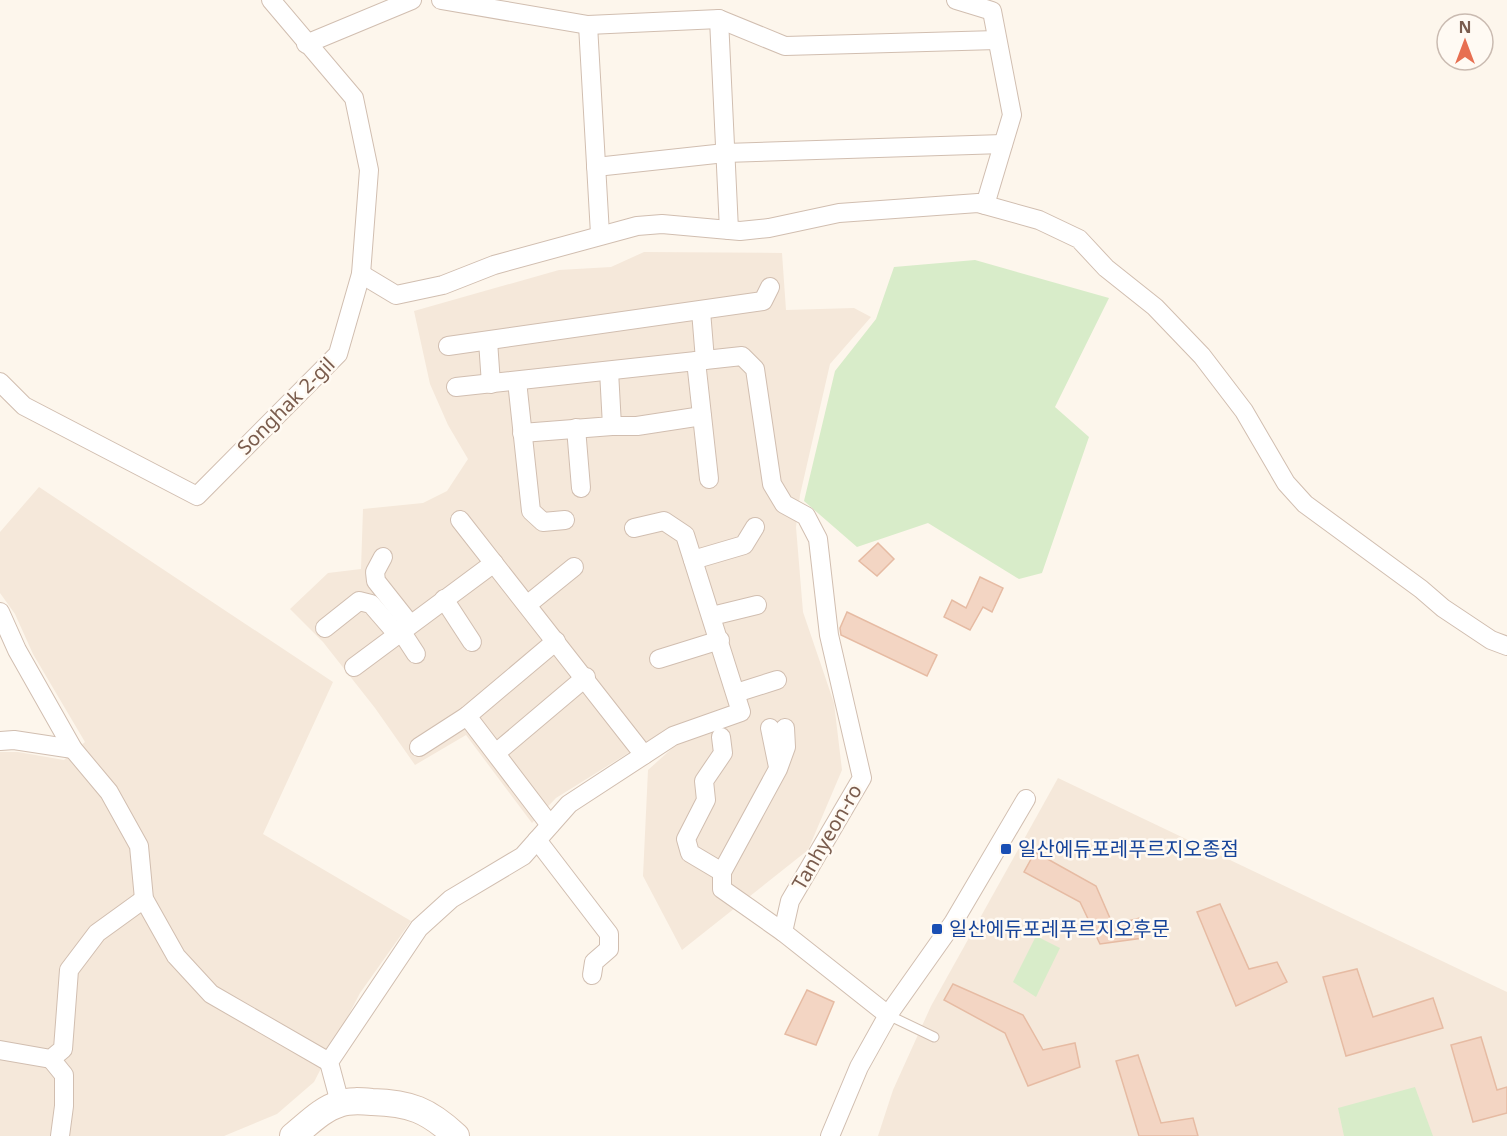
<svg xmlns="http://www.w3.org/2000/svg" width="1507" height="1136" viewBox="0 0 1507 1136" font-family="'Noto Sans','Noto Sans KR',sans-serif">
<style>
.residential{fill:#f5e8da}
.green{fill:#d8ecc9}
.building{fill:#f3d5c3;stroke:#e6bba3;stroke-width:1.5}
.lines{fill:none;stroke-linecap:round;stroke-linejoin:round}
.lane-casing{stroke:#d1beb0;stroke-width:11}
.street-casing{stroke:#d1beb0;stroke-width:20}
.secondary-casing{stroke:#d6c0b0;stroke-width:28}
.lane{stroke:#fff;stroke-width:9}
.street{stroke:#fff;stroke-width:18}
.secondary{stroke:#fff;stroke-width:26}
.transit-dot{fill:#1a4fb4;stroke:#fffaf3;stroke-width:2}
.labels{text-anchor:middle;stroke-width:5;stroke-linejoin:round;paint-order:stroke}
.street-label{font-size:20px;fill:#7a5c4d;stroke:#fffaf3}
.transit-label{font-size:20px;fill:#164399;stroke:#fffaf3;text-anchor:start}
</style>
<rect width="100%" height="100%" fill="#fdf6ec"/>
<g class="residential">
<polygon points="644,252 782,253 786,310 854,308 871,317 830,364 800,495 796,527 803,612 834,703 842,770 808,850 682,950 643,876 648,770 678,743 670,727 556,798 532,823 466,735 415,765 375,708 323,642 290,609 328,573 361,569 363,509 423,503 447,491 468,459 448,425 430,384 414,311 559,270 611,267"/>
<polygon points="39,487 333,682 263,834 411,921 360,993 314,1082 277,1114 224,1136 0,1136 0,752 18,752 64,760 85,742 33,654 15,614 0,593 0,532"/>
<polygon points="1058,778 1507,992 1507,1136 878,1136 893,1090 931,1006"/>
</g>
<g class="green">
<polygon points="975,260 1109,298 1055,407 1089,437 1042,573 1019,579 928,523 857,547 804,501 835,371 876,319 894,267"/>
<polygon points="1036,936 1060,948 1036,997 1013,982"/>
<polygon points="1415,1087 1433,1136 1344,1136 1338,1108"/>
</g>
<g class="building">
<polygon points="878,543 894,559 877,576 859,561"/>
<polygon points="980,577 1003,588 992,612 983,607 970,630 944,617 952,600 966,608"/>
<polygon points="847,612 937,655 927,676 841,635 840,628"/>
<polygon points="1035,852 1096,886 1113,925 1140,918 1143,938 1100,944 1080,902 1024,872"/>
<polygon points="1220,904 1249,969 1277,962 1287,982 1236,1006 1197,912"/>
<polygon points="1357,969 1373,1017 1433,998 1443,1028 1346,1056 1323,977"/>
<polygon points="953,984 1023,1015 1043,1050 1075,1043 1080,1067 1028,1086 1005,1033 944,1000"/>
<polygon points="807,990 834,1002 816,1045 785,1034"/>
<polygon points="1481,1037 1497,1090 1507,1087 1507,1113 1473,1122 1451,1045"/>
<polygon points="1138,1055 1161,1123 1193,1118 1198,1136 1139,1136 1116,1061"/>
</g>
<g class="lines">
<defs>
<polyline id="lane" points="888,1015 934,1037"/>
<g id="street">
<polyline points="441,0 588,25 719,19 785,46 997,40"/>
<polyline points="956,0 992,11 1012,115 985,205"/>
<polyline points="719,19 729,230"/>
<polyline points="588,25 600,234"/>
<polyline points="306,44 412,0"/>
<polyline points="596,167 725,153 1003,144"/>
<polyline points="361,274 396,295 443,285 494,265 637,226 662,224 740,231 769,228 839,213 978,203 1039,220 1079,239 1106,268 1155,307 1202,356 1244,411 1286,483 1305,504 1421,589 1443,608 1491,640 1507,646"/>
<polyline points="701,311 705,360"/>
<polyline points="488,341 491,384"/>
<polyline points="448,346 763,301 770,287"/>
<polyline points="696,361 709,479"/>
<polyline points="517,381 531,511 543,522 565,520"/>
<polyline points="0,382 24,406 197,496 338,354 361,274 369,170 354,98 271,0"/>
<polyline points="456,387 742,356 755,369 772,484 784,504 806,516 818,539 829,635 862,778 790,901 783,932 888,1015"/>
<polyline points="608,426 637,426 702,416"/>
<polyline points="576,428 581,488"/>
<polyline points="522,433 612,426 609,371"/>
<polyline points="460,520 644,755"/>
<polyline points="383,557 375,572 376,581 410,624"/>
<polyline points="693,560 744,545 755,527"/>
<polyline points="444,599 472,642"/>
<polyline points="527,605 574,567"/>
<polyline points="0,612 17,650 73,749 109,792 139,846 144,899 176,956 211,994 329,1062"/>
<polyline points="712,616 757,605"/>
<polyline points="325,628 359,601 371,604 397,634"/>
<polyline points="401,631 416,654"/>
<polyline points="659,659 720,640"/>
<polyline points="354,667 494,563"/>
<polyline points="736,693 777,680"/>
<polyline points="770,728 778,767"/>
<polyline points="721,737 723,753 704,781 706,800 686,839 690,853 722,872"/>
<polyline points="0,741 14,740 73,749"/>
<polyline points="419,747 467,716"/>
<polyline points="496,753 586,677"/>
<polyline points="550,825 467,716 556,641"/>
<polyline points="537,840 609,934 609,949 594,962 592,975"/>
<polyline points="783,932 722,889 722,872 778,769 786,747 785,728"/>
<polyline points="0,1050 51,1059 63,1049 69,970 97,933 144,899"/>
<polyline points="51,1059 64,1075 64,1106 60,1136"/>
<polyline points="340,1103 329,1062 419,928 451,899 523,856 569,804 673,736 741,712 685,535 664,521 634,528"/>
<polyline points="830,1136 859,1067 888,1015 953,923 1026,799"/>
</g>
<path id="secondary" d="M293,1136C307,1125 322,1109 339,1104C349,1100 361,1101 372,1102C410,1103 428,1110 456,1136"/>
</defs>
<use href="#lane" class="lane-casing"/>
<use href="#street" class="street-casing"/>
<use href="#secondary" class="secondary-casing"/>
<use href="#lane" class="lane"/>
<use href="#street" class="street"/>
<use href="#secondary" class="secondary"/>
</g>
<g class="transit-dot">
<rect x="1000" y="843" width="12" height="12" rx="3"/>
<rect x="931" y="923" width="12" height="12" rx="3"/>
</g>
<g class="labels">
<g class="street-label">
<text transform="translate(286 406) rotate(-45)" y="7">Songhak 2-gil</text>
<text transform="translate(827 837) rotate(-60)" y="7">Tanhyeon-ro</text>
</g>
<g class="transit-label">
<text x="1018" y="856">일산에듀포레푸르지오종점</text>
<text x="949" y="936">일산에듀포레푸르지오후문</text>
</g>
</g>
<g transform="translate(1465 42)"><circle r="28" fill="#fffaf3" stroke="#cabbb1" stroke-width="1.5"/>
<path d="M0-4.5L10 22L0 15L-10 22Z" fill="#e76f51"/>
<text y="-9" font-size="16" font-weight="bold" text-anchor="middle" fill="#7a5c4d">N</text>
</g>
</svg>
